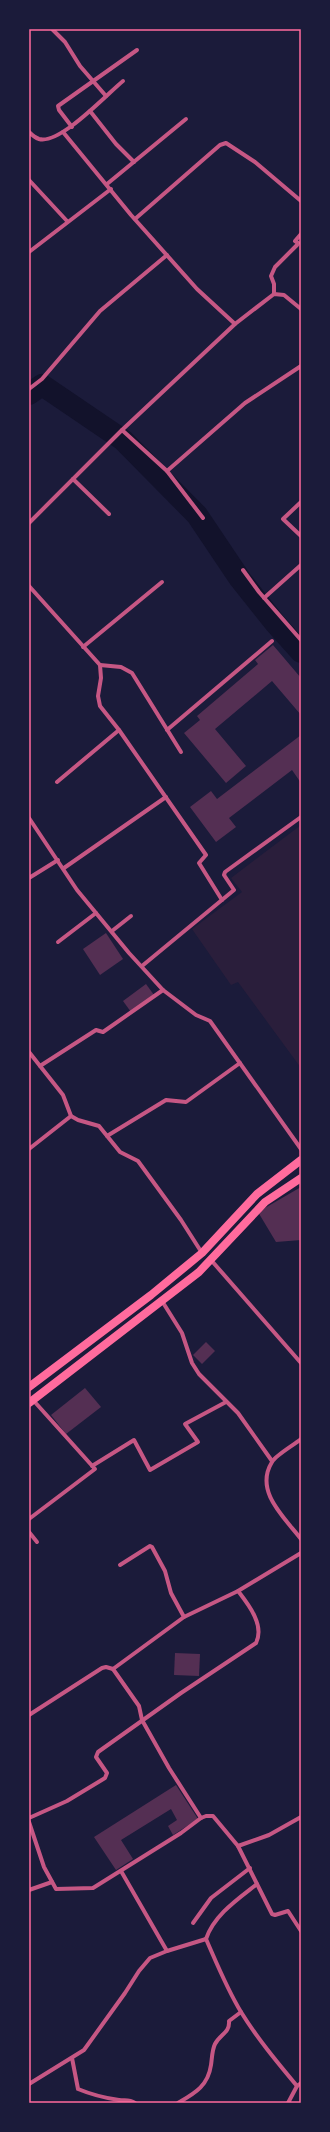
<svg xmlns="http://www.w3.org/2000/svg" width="330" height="2132" viewBox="0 0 330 2132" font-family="Karla,sans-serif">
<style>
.green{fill:#2a1e3b}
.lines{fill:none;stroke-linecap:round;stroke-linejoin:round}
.river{stroke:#12122b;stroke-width:22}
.building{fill:#542f53}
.minor{stroke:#c65784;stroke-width:4}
.primary{stroke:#ff6b9d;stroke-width:8}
.neatline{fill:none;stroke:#ff6b9d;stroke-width:1.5}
</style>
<rect width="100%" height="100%" fill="#1b1b3a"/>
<polygon class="green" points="301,825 301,1068 238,982 231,985 192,929 242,892 231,878"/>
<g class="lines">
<polyline class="river" points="29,394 42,385 123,440 197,515 240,579 275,623 301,652"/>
</g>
<g class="building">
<polygon points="273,645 301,678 301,715 272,681 215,729 246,766 226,783 184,733 200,720 197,716 258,664 255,660"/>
<polygon points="301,735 301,783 292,770 229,818 236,827 216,842 190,807 211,791 217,799"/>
<polygon points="106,933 123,959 100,975 83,949"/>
<polygon points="146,984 154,995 131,1012 123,1001"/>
<polygon points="301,1187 301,1240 276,1242 258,1212"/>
<polygon points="206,1342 215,1351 202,1364 193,1355"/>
<polygon points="85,1388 101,1407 66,1434 51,1415"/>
<polygon points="175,1653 200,1654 199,1676 174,1675"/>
<polygon points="176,1785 198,1819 173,1835 168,1826 177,1820 171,1809 121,1840 133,1859 116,1870 94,1837"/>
</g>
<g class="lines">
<g class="minor">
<polyline points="52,29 65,42 80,66 106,96"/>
<polyline points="90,111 116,144 134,162"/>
<polyline points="72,127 59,110 58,106 137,50"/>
<path d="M29,132C32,135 36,138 39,139C60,145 107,94 123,81"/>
<polyline points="63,132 131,215 197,289 235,324"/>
<polyline points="29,180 67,221"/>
<polyline points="107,184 186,119"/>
<polyline points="135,219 220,145 226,143 255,162 301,201"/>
<polyline points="29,252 111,189"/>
<polyline points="274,294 274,284 271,276 275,267 297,245 298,243 295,241 301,234"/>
<polyline points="29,389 42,379 100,311 167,255"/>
<polyline points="122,430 167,471 203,518"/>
<polyline points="167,471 245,403 301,366"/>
<polyline points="73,479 109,514"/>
<polyline points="301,502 283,519 301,536"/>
<polyline points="29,523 122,430 235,324 274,294 284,295 301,309"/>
<polyline points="243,570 259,592 301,640"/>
<polyline points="29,586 100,665 101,678 98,696 100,706 119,730 206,855 199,863 222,900"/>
<polyline points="264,598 301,565"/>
<polyline points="83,647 162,582"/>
<polyline points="100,665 121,667 132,673 181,752"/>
<polyline points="167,730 272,641"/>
<polyline points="57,782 119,730"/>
<polyline points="29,818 77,890 129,953 163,990 196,1015 210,1021 301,1149"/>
<polyline points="64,868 166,797"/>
<polyline points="29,878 58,860"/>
<polyline points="112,931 131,916"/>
<polyline points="58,942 96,913"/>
<polyline points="142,966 234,890 224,875 225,872 301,817"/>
<polyline points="29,1052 63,1095 71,1116 78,1120 99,1126 120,1152 138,1161 181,1220 202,1253"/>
<polyline points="40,1066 96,1030 103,1032 163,990"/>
<polyline points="107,1136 166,1100 186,1102 240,1063"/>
<polyline points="29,1149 71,1116"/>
<polyline points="211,1260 301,1363"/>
<polyline points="162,1301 182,1333 192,1363 199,1374 238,1413 272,1461"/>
<path d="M301,1439C294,1445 276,1455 272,1462C254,1491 284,1517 301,1539"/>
<polyline points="92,1466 134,1440 150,1470 198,1442 185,1424 226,1402"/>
<polyline points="29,1519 95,1469 33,1400"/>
<polyline points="29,1532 37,1542"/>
<polyline points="120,1565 150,1546 152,1547 165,1571 171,1593 184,1617"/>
<polyline points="113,1669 139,1706 142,1720 169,1768 201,1818"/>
<polyline points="29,1715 102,1668 106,1667 113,1669 184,1617 238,1591 301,1553"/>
<path d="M29,1818L67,1801L105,1778L107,1773L96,1757L98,1752L181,1693L256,1643C265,1625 248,1604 238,1591"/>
<polyline points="29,1822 44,1867 56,1889 93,1888 181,1833 201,1818 206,1816 213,1816 238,1846 272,1914 275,1915 288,1911 301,1931"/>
<polyline points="238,1846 269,1835 301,1817"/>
<polyline points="121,1871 167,1951"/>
<polyline points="29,1890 52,1882"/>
<polyline points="193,1923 211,1898 250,1868"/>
<path d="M206,1939C217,1964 227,1989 241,2012C257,2038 277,2062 297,2086"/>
<path d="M206,1939C214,1915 238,1899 257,1884"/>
<path d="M72,2058L78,2089C90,2094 105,2098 119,2100C125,2101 129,2099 135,2103"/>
<polyline points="29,2084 84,2050 125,1993 139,1971 150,1958 167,1951 206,1939"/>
<path d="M178,2103C195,2093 208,2086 211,2065C212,2059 212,2050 215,2044C220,2034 230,2033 229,2021L241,2012"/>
<polyline points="288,2103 297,2086 301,2083"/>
</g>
<g class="primary">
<polyline points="29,1387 151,1295 202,1253 257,1194 301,1160"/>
<polyline points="29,1403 199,1272 265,1202 301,1178"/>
</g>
</g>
<rect width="330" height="2132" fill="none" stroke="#1b1b3a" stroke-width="60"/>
<rect x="30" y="30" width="270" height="2072" class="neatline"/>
</svg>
